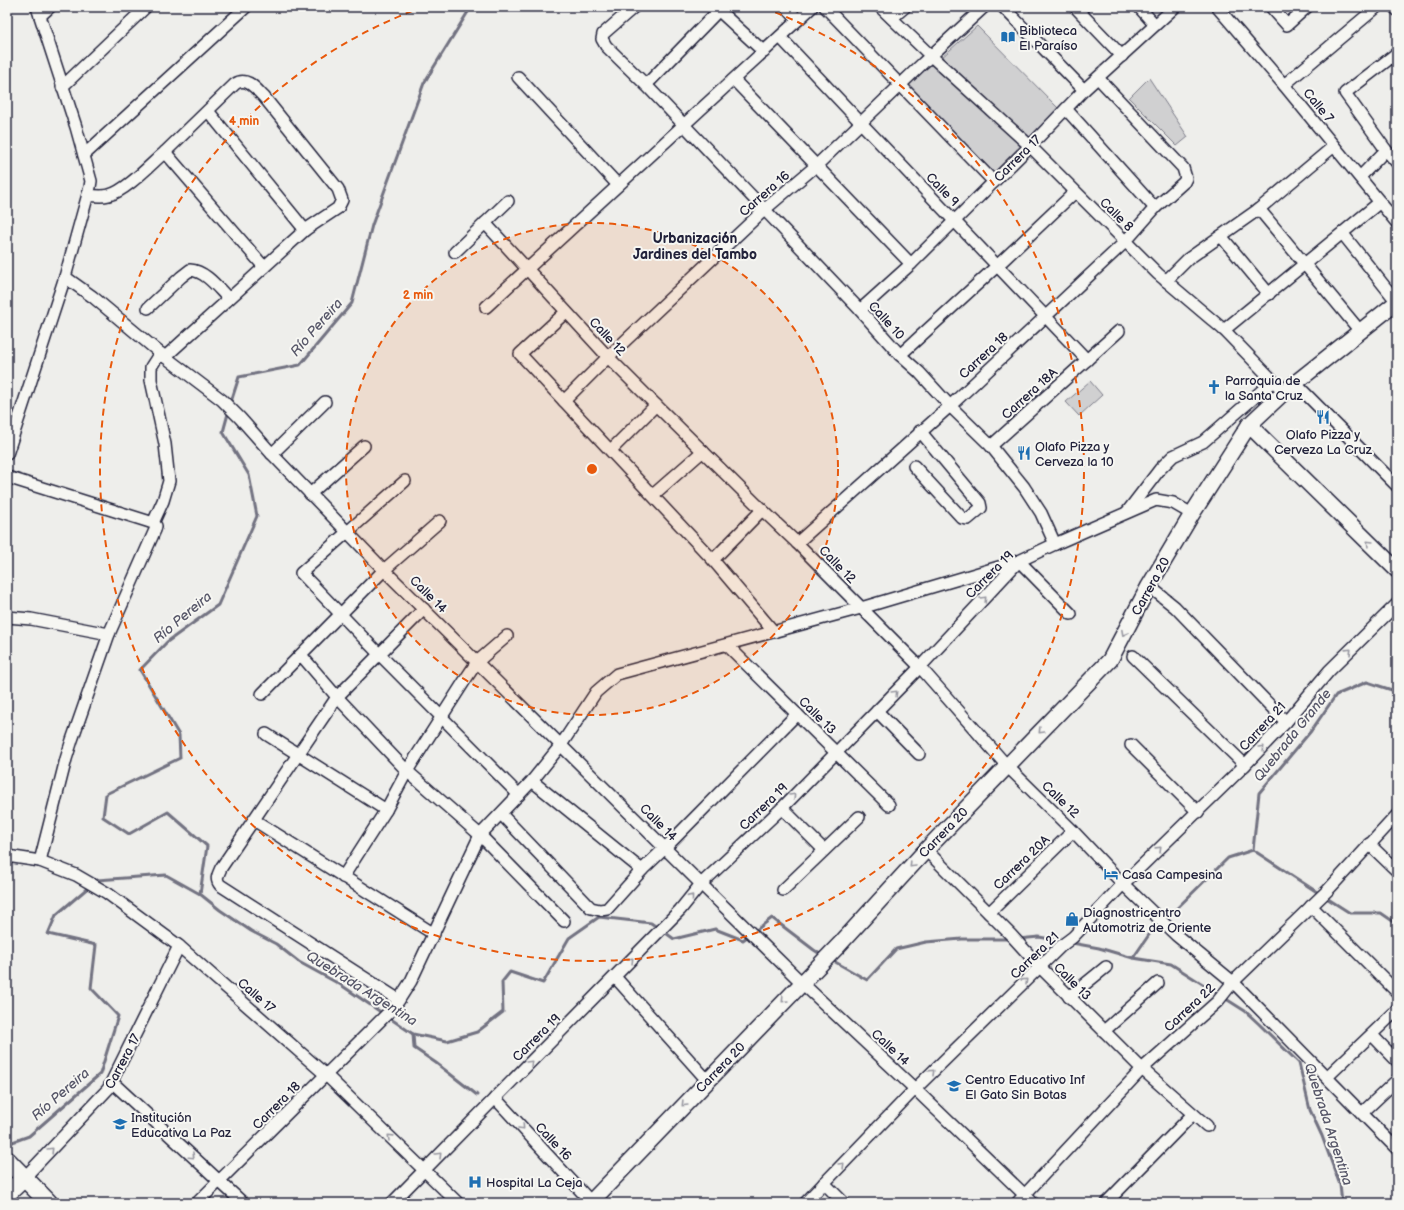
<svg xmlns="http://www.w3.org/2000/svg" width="1404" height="1210" viewBox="0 0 1404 1210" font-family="'Balsamiq Sans',sans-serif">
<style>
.green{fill:#d0d0d1;stroke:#797986}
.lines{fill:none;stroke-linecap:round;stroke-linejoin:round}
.stream{stroke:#727281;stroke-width:3}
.street-casing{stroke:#22223b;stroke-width:14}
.secondary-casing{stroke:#22223b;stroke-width:18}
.primary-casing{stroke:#22223b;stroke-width:20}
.street{stroke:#f6f6f2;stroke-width:11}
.secondary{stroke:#f6f6f2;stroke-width:15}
.primary{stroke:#f6f6f2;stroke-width:17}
.oneway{stroke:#9797a0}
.ring{fill:none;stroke:#e8590c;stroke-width:2;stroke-dasharray:7 5}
.labels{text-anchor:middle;stroke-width:4;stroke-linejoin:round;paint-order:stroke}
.poi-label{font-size:13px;fill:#22223b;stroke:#f6f6f2;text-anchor:start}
.street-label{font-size:13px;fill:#22223b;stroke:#f6f6f2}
.neighbourhood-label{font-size:14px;font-weight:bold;fill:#22223b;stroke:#f6f6f2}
.water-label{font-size:14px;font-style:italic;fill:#575769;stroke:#f6f6f2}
.centre{fill:#e8590c;stroke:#f6f6f2;stroke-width:2}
.ring-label{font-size:12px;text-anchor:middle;font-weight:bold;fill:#e8590c;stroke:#f6f6f2;stroke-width:4;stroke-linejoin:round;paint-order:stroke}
</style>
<rect width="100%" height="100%" fill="#eeeeeb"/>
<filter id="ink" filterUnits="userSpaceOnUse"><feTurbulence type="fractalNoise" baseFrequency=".025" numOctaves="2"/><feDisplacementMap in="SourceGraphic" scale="8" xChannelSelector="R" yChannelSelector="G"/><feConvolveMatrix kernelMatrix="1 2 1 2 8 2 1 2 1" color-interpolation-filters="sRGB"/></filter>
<g filter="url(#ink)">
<g class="green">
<polygon points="977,26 1060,110 1030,139 941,58"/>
<polygon points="931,63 1023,148 995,174 908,84"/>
<polygon points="1149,78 1188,137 1177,146 1129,98"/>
<polygon points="1090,381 1102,395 1079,416 1066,402"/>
</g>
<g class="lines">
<g class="stream">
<polyline points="230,405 239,377 300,365 352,303 372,225 424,83 471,7"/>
<polyline points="1253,850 1259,793 1311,731 1336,695 1367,682 1395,691 1397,689"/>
<polyline points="1253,850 1320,894"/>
<polyline points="94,883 97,880 166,875 200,894 207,846 168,812 129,834 103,817 106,794 180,758 179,735 140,670 167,642 218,605 257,516 249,475 223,432 229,410"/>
<polyline points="200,894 220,910 251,931 276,944 299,962 341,985 413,1034 447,1041 477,1032 503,1012 502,982 510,972 543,983 569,938 599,917 651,923 658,928"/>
<polyline points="1325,897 1350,913 1381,913 1397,924"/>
<polyline points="1165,920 1228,858 1253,850"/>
<polyline points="663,931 674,939 715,929 743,940 772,918 814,950 823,956"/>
<polyline points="1018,939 1039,937 1062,941"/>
<polyline points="1072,943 1099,948 1133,958 1171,964 1245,1011 1259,1024 1299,1063 1310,1110 1322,1136 1340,1185 1342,1203"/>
<polyline points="1133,958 1153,929 1160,923"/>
<polyline points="830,959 867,980 896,949 926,942 962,939 1011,939"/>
<polyline points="413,1034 414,1048 436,1063 477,1095"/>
<polyline points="7,1144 29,1136 100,1074 118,1016 91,988 96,945 48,934 56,915 90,886"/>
</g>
<defs>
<g id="street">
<polyline points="634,7 603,34 602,39 606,46 646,85 860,310 900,355 919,372 950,406 991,446 1024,487 1041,513 1055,544"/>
<polyline points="715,7 764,52"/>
<polyline points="786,7 798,20"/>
<polyline points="825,7 994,182"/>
<polyline points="880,7 931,56 1030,146 1158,274 1224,330 1284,392"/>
<polyline points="1003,7 1084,90"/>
<polyline points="1075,7 1122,56"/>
<polyline points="1139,7 1155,25"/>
<polyline points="1217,7 1284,85 1397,223"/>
<polyline points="1271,7 1287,25 1307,7"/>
<polyline points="1394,7 1397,10"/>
<polyline points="40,16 50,7"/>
<polyline points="892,18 905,7"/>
<polyline points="780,37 861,123 1087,360"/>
<polyline points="1397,53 1345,93 1386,150 1397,163"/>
<polyline points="518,77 618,185"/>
<polyline points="734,80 911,264"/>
<polyline points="646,85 719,10"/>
<polyline points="1284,85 1377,7"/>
<polyline points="62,87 146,7"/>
<polyline points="1066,109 1155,208"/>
<polyline points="208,111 305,230"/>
<polyline points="84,155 246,7"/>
<polyline points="1360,177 1386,150"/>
<path d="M88,195C95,196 102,197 109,195C126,191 152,163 165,152L264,267"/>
<polyline points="1259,209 1360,331"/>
<polyline points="485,223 608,357 656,405 754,502 797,543 920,667 1007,766 1073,831 1123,884 1176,935 1233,982 1397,1149"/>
<polyline points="1343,234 1397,302"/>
<polyline points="1221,236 1269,294"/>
<polyline points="455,252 508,201"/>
<polyline points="65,277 93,297 160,353 222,400 240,418 272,454 384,570 701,884 801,982 915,1089 1033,1203"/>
<polyline points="1166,281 1188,259 1259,209 1334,146"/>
<polyline points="486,307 812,7"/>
<path d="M148,308L181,277L190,270C206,271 218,288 228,298"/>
<polyline points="860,310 911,264 1030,146 1084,90 1175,7"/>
<polyline points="566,312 520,354 680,525 713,560 774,632"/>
<polyline points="1224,330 1380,202"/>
<polyline points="900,355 997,266 1075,192"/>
<path d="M165,357L305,230L338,208L342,200L338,189L264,97C256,89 247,76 235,84L165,152"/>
<polyline points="1295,383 1397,486"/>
<polyline points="564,401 608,357 764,210 817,165 923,63 984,7"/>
<polyline points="991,446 1119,331"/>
<polyline points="611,450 656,405"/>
<polyline points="7,454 65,277 90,187 91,181 76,127 37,7"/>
<polyline points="272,454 325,402"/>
<polyline points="914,466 962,518 968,519 981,508 980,503 920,431"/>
<polyline points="7,477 147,521 153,523 156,526 155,530 109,634 72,740 66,759 40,861"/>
<polyline points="405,481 301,573 379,654 519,795"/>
<polyline points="310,494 364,446"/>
<polyline points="653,495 703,451"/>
<polyline points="1127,512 1160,469 1173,456 1203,442 1273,381"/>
<polyline points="153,523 163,501 169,481 165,444 151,380 151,367 160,353"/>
<polyline points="797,543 950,406 1125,242 1155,208 1184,182 1186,178 1183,168 1098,78"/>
<polyline points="713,560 762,510"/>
<polyline points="1019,561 1071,614"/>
<polyline points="1149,586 1175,607 1286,722"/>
<polyline points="7,617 31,619 109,634"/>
<polyline points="727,645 889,805"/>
<polyline points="301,655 337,697 407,771 480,835 564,921"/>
<polyline points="1133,656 1245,765"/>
<polyline points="262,694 384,570 440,521"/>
<polyline points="877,711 919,754"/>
<polyline points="266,734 386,810"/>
<polyline points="1131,745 1198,812"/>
<polyline points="532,781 642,870"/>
<polyline points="782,808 824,850"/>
<polyline points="501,814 591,908 600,910 607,909 642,870 665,848 797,714"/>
<polyline points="254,820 434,934"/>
<polyline points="1369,844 1397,871"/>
<polyline points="926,850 1011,935 1040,967 1142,1069 1207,1126"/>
<polyline points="7,856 40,861 76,875 107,893 179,946 326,1075 458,1203"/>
<polyline points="343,877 386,810 407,771 467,677 477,662 507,636"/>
<polyline points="783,890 859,817"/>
<polyline points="1311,906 1397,992"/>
<polyline points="989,913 1073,831"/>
<polyline points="615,977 707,1080"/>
<polyline points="1069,997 1106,967"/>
<path d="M399,1000L220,885C215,879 218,875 221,868L337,697L424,609"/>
<polyline points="1104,1031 1158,983"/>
<polyline points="1372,1035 1397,1061"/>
<polyline points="1327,1077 1397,1010"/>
<polyline points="112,1082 243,1203"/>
<polyline points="495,1098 592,1203"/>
<polyline points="1362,1113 1397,1080"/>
<polyline points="24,1178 108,1089 179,946"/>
<polyline points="824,1183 844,1203"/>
<polyline points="197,1203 395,1006 411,981 480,835 532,781 561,745 596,692 617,674 861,608 1019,561"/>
<polyline points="392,1203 680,910 701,884 782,808 877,711 920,667 1019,561 1055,544 1156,500 1173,503 1192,514"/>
<polyline points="805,1203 915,1089 1061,946 1073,937 1123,884 1245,765 1286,722 1329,671 1397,604"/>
<polyline points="1017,1203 1142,1069 1218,1001 1233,982 1328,890 1397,815"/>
<polyline points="1106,1203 1193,1114"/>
</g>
<g id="secondary">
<polyline points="1249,425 1397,570"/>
<polyline points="590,1203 839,945 926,850 1110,660 1149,586 1192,514 1249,425 1284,392 1397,302"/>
</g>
<g id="primary">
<polyline points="7,1160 49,1203"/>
<polyline points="7,1194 24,1178"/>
</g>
</defs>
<use href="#street" class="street-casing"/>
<use href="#secondary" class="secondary-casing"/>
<use href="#primary" class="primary-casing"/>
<use href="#street" class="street"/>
<use href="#secondary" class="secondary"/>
<use href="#primary" class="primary"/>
</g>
<defs><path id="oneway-chevron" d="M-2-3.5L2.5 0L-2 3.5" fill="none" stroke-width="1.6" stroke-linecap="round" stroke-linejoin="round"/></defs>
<g class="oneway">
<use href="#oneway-chevron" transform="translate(1369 543) rotate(-135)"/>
<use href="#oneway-chevron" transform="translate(984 599) rotate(-47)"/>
<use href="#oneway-chevron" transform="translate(1124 633) rotate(118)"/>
<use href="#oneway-chevron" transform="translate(1349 651) rotate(-44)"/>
<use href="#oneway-chevron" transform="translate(895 693) rotate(-46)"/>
<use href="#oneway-chevron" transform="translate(1041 731) rotate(134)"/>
<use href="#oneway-chevron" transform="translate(1262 748) rotate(-46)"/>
<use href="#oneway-chevron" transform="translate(793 796) rotate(-46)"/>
<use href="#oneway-chevron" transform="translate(1159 849) rotate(-44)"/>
<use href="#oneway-chevron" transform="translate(912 865) rotate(133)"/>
<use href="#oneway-chevron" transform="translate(691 897) rotate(-51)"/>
<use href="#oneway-chevron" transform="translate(631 960) rotate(-45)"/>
<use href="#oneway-chevron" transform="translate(1025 981) rotate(-44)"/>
<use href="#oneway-chevron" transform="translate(784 1000) rotate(134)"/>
<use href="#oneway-chevron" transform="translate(530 1063) rotate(-45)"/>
<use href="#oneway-chevron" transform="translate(932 1072) rotate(-44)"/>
<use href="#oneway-chevron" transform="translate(684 1104) rotate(134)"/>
<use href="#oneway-chevron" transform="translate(522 1127) rotate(47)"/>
<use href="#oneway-chevron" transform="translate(390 1137) rotate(-136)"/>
<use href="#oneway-chevron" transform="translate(51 1150) rotate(-46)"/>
<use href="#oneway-chevron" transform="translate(439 1155) rotate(-45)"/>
<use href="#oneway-chevron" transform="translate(192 1156) rotate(43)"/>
<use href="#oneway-chevron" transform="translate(842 1165) rotate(-46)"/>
</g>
</g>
<circle cx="592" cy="469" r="246" fill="#e8590c" fill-opacity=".12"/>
<g class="ring">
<circle cx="592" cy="469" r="246"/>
<path d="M764 8A492 492 0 1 1 420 8"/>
</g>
<defs>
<symbol id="library-bare" viewBox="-9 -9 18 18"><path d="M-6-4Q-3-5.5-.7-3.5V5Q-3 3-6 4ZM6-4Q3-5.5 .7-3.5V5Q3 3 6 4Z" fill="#1f6fb2" stroke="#f6f6f2" stroke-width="2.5" paint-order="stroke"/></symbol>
<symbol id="church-bare" viewBox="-9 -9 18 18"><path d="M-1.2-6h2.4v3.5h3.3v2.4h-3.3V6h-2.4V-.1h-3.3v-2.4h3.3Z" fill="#1f6fb2" stroke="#f6f6f2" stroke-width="2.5" paint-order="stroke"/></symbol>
<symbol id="restaurant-bare" viewBox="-9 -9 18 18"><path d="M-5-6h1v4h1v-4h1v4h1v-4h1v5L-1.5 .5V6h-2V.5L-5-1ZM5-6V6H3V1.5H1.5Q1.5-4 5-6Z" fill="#1f6fb2" stroke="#f6f6f2" stroke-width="2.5" paint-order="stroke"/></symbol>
<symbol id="hotel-bare" viewBox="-9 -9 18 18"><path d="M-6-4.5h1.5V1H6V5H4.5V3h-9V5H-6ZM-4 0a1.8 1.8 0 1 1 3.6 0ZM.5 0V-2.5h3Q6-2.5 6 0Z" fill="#1f6fb2" stroke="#f6f6f2" stroke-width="2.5" paint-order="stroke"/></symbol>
<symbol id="shop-bare" viewBox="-9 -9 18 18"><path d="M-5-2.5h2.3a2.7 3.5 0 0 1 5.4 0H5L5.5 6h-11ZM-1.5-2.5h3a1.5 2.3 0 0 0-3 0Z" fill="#1f6fb2" stroke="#f6f6f2" stroke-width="2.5" paint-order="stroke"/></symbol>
<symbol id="school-bare" viewBox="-9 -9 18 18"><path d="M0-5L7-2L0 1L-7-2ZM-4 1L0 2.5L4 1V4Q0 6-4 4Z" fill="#1f6fb2" stroke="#f6f6f2" stroke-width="2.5" paint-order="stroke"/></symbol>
<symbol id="hospital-bare" viewBox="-9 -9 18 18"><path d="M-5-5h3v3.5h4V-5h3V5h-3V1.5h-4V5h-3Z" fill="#1f6fb2" stroke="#f6f6f2" stroke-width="2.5" paint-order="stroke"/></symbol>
</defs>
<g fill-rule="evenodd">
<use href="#library-bare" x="998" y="27" width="20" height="20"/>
<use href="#church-bare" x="1204" y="377" width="20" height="20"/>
<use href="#restaurant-bare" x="1313" y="407" width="20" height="20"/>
<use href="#restaurant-bare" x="1014" y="443" width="20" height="20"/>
<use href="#hotel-bare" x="1101" y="864" width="20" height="20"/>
<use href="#shop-bare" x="1062" y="909" width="20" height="20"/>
<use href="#school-bare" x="944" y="1076" width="20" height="20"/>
<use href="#school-bare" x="110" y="1114" width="20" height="20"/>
<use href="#hospital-bare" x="465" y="1172" width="20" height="20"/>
</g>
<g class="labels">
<g class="poi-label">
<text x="1019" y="35">Biblioteca<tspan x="1019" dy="15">El Paraíso</tspan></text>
<text x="1225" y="385">Parroquia de<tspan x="1225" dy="15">la Santa Cruz</tspan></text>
<text x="1323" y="439" text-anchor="middle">Olafo Pizza y<tspan x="1323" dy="15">Cerveza La Cruz</tspan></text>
<text x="1035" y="451">Olafo Pizza y<tspan x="1035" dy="15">Cerveza la 10</tspan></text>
<text x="1122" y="879">Casa Campesina</text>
<text x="1083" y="917">Diagnostricentro<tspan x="1083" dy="15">Automotriz de Oriente</tspan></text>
<text x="965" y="1084">Centro Educativo Inf<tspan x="965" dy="15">El Gato Sin Botas</tspan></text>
<text x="131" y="1122">Institución<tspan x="131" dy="15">Educativa La Paz</tspan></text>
<text x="486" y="1187">Hospital La Ceja</text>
</g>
<g class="street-label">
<text transform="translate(1319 105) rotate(50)" y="5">Calle 7</text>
<text transform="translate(1017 158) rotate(-45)" y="5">Carrera 17</text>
<text transform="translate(943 189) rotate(46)" y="5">Calle 9</text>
<text transform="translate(764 193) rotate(-41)" y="5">Carrera 16</text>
<text transform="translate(1117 214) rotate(45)" y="5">Calle 8</text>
<text transform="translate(887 320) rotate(48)" y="5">Calle 10</text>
<text transform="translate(608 336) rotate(47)" y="5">Calle 12</text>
<text transform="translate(983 355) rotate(-43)" y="5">Carrera 18</text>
<text transform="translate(1029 393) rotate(-42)" y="5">Carrera 18A</text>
<text transform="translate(838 564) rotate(46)" y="5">Calle 12</text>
<text transform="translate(989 574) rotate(-45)" y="5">Carrera 19</text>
<text transform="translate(1150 586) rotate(-61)" y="5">Carrera 20</text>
<text transform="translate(429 594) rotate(45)" y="5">Calle 14</text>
<text transform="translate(818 715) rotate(45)" y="5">Calle 13</text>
<text transform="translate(1262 726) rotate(-47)" y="5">Carrera 21</text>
<text transform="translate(1061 799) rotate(44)" y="5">Calle 12</text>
<text transform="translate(763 806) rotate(-44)" y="5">Carrera 19</text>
<text transform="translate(659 822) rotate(45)" y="5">Calle 14</text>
<text transform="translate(943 832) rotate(-46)" y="5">Carrera 20</text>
<text transform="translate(1021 862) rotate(-44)" y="5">Carrera 20A</text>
<text transform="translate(1034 955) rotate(-44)" y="5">Carrera 21</text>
<text transform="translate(1073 981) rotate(45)" y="5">Calle 13</text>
<text transform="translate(257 995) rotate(41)" y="5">Calle 17</text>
<text transform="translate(1189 1007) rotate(-43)" y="5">Carrera 22</text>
<text transform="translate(536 1037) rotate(-45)" y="5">Carrera 19</text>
<text transform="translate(891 1047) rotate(43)" y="5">Calle 14</text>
<text transform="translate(122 1061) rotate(-62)" y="5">Carrera 17</text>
<text transform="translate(720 1067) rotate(-46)" y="5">Carrera 20</text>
<text transform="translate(276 1105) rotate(-45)" y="5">Carrera 18</text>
<text transform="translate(554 1141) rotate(47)" y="5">Calle 16</text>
</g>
<g class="neighbourhood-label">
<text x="695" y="243">Urbanización<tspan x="695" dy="16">Jardines del Tambo</tspan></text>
</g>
<g class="water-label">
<text transform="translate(316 327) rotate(-49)" y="5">Río Pereira</text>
<text transform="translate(182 617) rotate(-40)" y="5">Río Pereira</text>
<text transform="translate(1292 735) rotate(-51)" y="5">Quebrada Grande</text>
<text transform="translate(362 988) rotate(32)" y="5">Quebrada Argentina</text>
<text transform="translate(60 1094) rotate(-41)" y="5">Río Pereira</text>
<text transform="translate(1329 1124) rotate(72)" y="5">Quebrada Argentina</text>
</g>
</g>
<circle cx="592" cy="469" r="6" class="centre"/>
<g class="ring-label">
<text x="244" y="125">4 min</text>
<text x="418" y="299">2 min</text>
</g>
<rect width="1404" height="1210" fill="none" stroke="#f6f6f2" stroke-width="24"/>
<rect x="12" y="12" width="1380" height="1186" fill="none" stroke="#22223b" stroke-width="1.5" filter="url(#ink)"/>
</svg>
